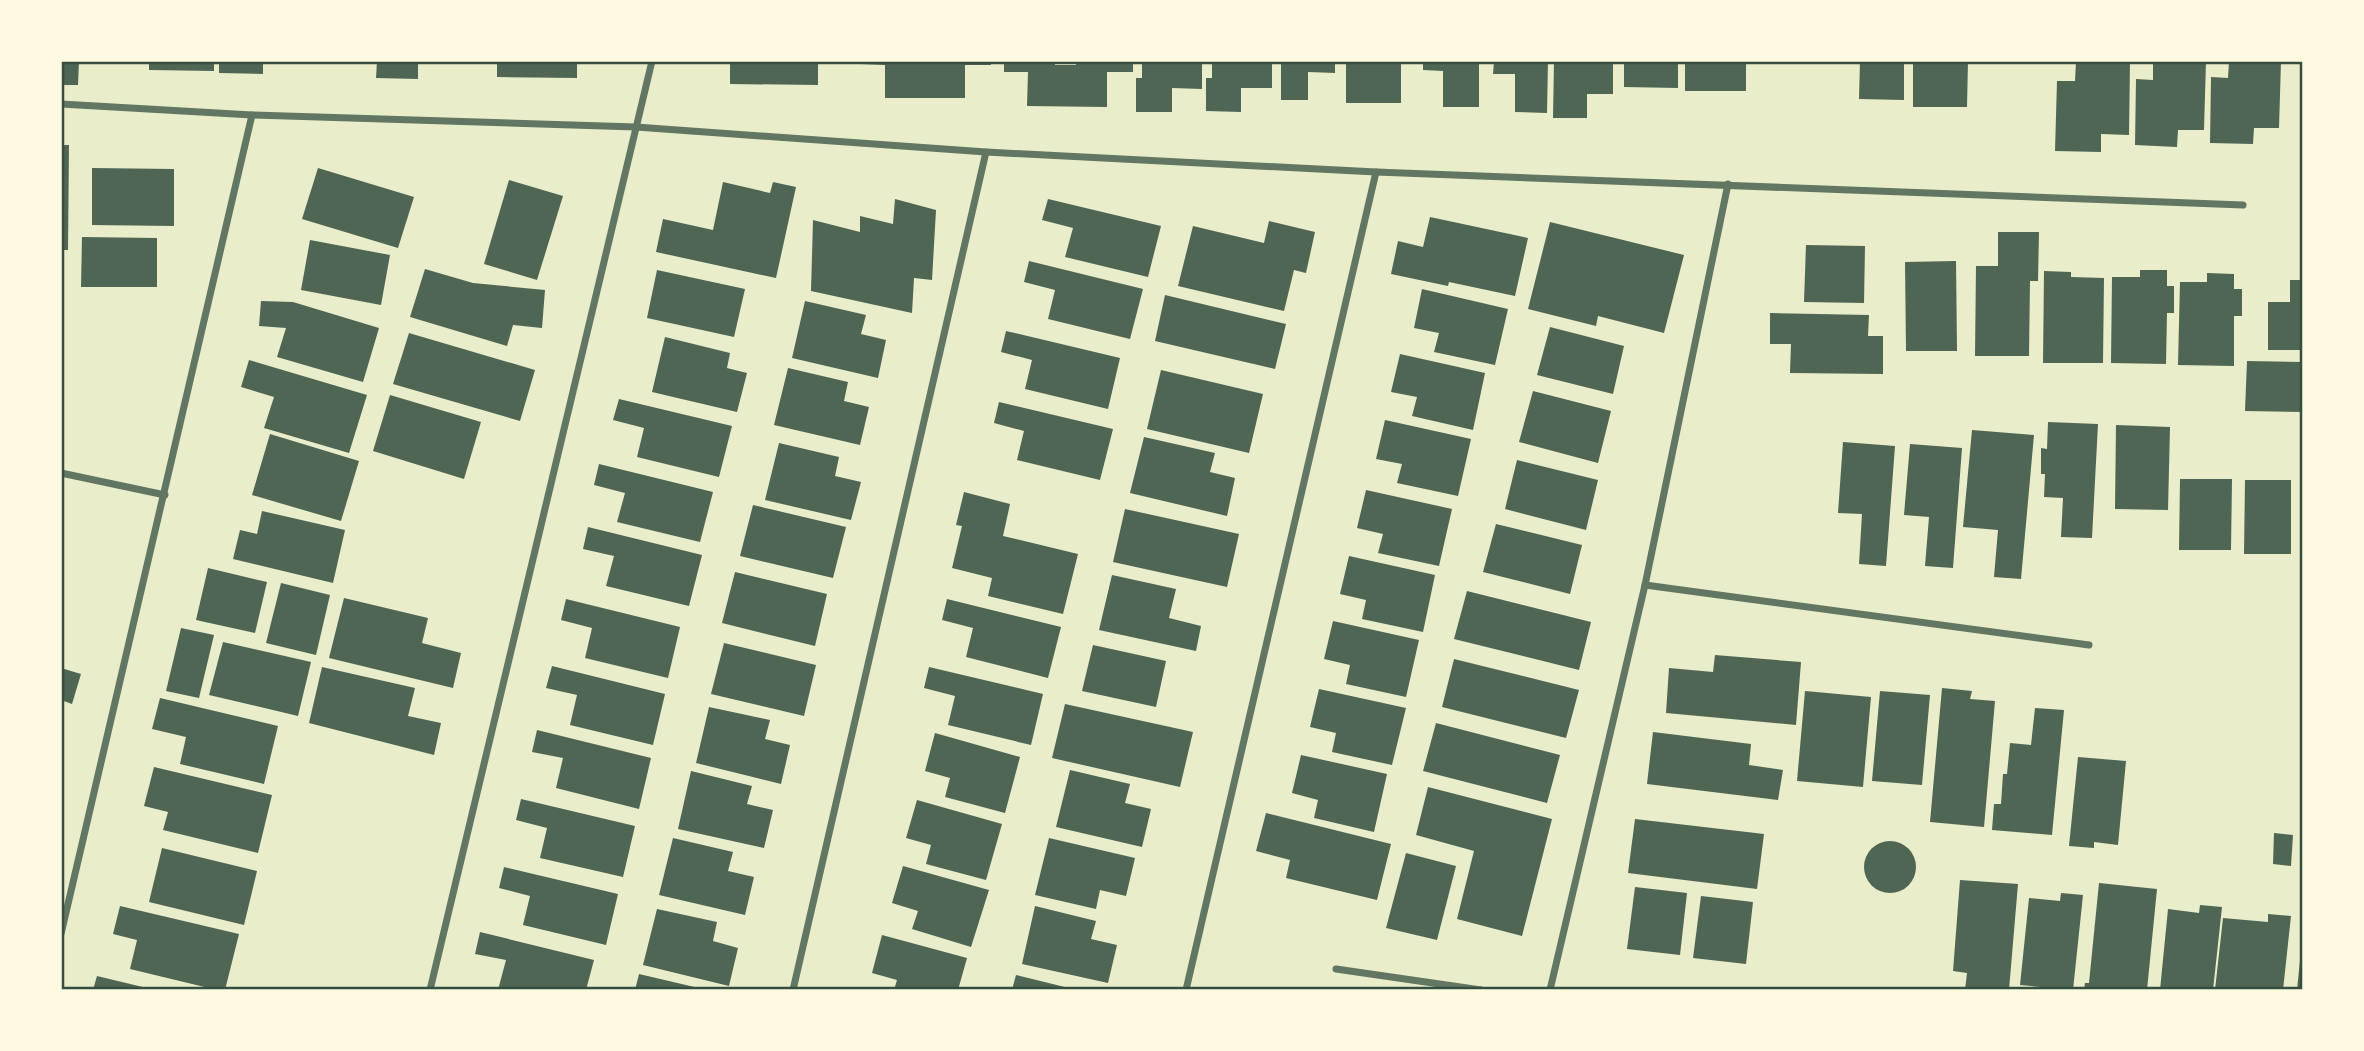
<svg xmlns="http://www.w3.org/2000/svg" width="2364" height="1051" viewBox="0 0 2364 1051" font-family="'Fira Sans',sans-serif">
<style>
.building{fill:#4f6655}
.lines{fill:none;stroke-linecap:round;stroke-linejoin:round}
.minor{stroke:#617663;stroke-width:7}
.neatline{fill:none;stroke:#344e41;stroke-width:2.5}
</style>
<rect width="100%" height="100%" fill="#e9edc9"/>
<g class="building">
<polygon points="61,61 79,61 78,85 61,85"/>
<polygon points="149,61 214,61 214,71 149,70"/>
<polygon points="219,61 263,61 263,74 219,73"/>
<polygon points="377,61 418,61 418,79 376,78"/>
<polygon points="497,61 577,61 577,78 497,77"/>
<polygon points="730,61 818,61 818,85 730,84"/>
<polygon points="861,61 991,61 991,65 965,65 965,98 885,98 885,65 861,64"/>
<polygon points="1004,61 1055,61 1055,65 1076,65 1076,61 1133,61 1133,72 1107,72 1107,107 1027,106 1028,72 1004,72"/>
<polygon points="1142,61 1202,61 1202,89 1172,88 1172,112 1136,112 1136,78 1142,78"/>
<polygon points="1212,61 1272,61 1272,88 1241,88 1241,112 1206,111 1206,78 1212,78"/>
<polygon points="1281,61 1335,61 1335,73 1308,72 1308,100 1281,100"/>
<rect x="1346" y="61" width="55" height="42"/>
<polygon points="1423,61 1479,61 1479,107 1443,107 1443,71 1423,70"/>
<polygon points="1494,61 1548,61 1547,113 1515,112 1515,74 1493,74"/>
<polygon points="1554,61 1613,61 1613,94 1587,94 1587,118 1553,118"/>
<polygon points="1624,61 1678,61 1678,88 1624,87"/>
<rect x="1685" y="61" width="61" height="30"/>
<polygon points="1860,61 1904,61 1904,100 1859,99"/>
<polygon points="1913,61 1968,61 1967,107 1913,107"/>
<polygon points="2076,61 2130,61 2129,135 2101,134 2101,152 2055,151 2057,81 2075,81"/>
<polygon points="2153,61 2206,61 2204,130 2178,130 2177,147 2135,145 2136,79 2153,80"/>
<polygon points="2229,61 2281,61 2279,128 2254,128 2253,144 2210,143 2211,77 2228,78"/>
<polygon points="61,145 69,145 68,250 61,250"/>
<polygon points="92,168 174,169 174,226 92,225"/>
<polygon points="318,168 414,197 398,248 302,219"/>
<polygon points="509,180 563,196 537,280 484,264"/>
<polygon points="723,182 770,193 773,182 796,187 776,278 656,252 663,219 713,230"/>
<polygon points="895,199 936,210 932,280 914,278 912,313 811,291 813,220 860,232 860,216 893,224"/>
<polygon points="1048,199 1161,226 1148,277 1065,257 1073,228 1042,220"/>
<polygon points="1430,217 1528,238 1515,296 1449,282 1448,286 1391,274 1398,241 1423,247"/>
<polygon points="1269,221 1315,232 1306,273 1294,270 1284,311 1178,286 1193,226 1264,243"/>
<polygon points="1550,222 1684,255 1664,333 1598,316 1596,326 1528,309"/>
<polygon points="1998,232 2039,232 2038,281 2030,281 2029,356 1975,356 1976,266 1998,266"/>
<polygon points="82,237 157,238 157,287 81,287"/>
<polygon points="310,240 390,255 381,305 301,290"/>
<polygon points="1806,245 1865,246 1864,303 1804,302"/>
<polygon points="1029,261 1143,289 1130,339 1048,319 1055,290 1024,282"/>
<polygon points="1956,261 1957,351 1906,351 1905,262"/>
<polygon points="425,269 473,283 545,290 542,328 513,325 507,346 410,317"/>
<polygon points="657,270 745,289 734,337 647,318"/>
<polygon points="2140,270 2167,270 2167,286 2174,286 2174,313 2167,313 2166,364 2111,363 2112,277 2140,277"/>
<polygon points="2044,271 2071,272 2071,277 2104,278 2103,363 2043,363"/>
<polygon points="2207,273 2234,274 2234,289 2242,289 2242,316 2234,316 2234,366 2178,365 2180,282 2207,282"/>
<polygon points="2290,280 2303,280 2303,350 2268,350 2268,302 2290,302"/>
<polygon points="1422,289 1508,309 1495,365 1434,352 1439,333 1414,328"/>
<polygon points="1165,295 1286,324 1275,369 1155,341"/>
<polygon points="261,301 293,302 379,328 363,382 277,357 286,328 259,326"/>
<polygon points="805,301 866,315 861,334 886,340 878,378 792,358"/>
<polygon points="1770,313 1869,315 1868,336 1883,336 1883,374 1790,373 1791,344 1770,344"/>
<polygon points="1550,327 1624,346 1613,394 1537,375"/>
<polygon points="1006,331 1120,358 1108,409 1025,389 1032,360 1001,352"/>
<polygon points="409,333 535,370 520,421 393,384"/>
<polygon points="665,337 730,353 727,368 747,373 737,412 652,392"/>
<polygon points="1400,354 1485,373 1473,430 1412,416 1417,397 1391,392"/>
<polygon points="249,360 367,395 349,453 264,428 274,397 241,387"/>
<polygon points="2247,361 2303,362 2303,412 2245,411"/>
<polygon points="788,368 848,382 844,401 869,407 860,445 774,425"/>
<polygon points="1161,370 1263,394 1249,453 1147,429"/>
<polygon points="1533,391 1611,411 1598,463 1519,442"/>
<polygon points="390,395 481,422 464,479 373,451"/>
<polygon points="619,399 732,426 719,477 637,457 644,428 613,420"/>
<polygon points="999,402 1113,429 1100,480 1017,460 1024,431 994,423"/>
<polygon points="1385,420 1471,439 1458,496 1397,483 1402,464 1376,459"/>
<polygon points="2048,422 2098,424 2092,538 2061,537 2063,498 2044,497 2045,474 2041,474 2041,448 2047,449"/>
<polygon points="2116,425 2170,427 2168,510 2115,509"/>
<polygon points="1972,430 2034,435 2021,579 1994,577 1998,530 1963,527"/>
<polygon points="270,434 359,461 341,521 252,495"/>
<polygon points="1144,437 1215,453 1210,472 1235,478 1227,516 1130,493"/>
<polygon points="1843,442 1895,446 1886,566 1859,564 1862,514 1838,513"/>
<polygon points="779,443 839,457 835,476 861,482 851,520 765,500"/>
<polygon points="1910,444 1962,448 1953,568 1925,566 1929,517 1904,515"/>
<polygon points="1517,460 1598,480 1586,530 1505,509"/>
<polygon points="599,464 713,492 700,542 617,522 625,493 594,485"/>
<polygon points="2180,479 2232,479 2231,550 2179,550"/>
<polygon points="2245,480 2291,480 2291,554 2244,554"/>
<polygon points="1366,490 1452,509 1439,566 1378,553 1383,534 1357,528"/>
<polygon points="964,492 1010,504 1003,536 1078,554 1063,614 988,596 992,578 952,568 962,526 956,525"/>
<polygon points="753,505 846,527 833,578 740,556"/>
<polygon points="1125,509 1239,534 1227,587 1113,562"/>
<polygon points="262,511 345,530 333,583 233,559 240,530 257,534"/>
<polygon points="1496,524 1582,545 1570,594 1483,572"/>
<polygon points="588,527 702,555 689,606 606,586 614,556 583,549"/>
<polygon points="1349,556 1435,575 1423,632 1362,619 1366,600 1340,594"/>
<polygon points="208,568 267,582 255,633 196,620"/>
<polygon points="735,572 827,594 815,646 722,623"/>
<polygon points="1112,575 1176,589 1169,618 1201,626 1196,651 1099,630"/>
<polygon points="281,583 330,595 316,655 266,643"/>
<polygon points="1467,591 1591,622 1579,670 1454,639"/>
<polygon points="344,598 428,618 422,643 461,653 453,688 329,658"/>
<polygon points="566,599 680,627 668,678 585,658 592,628 561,620"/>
<polygon points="947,599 1061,627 1048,678 966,657 973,628 942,620"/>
<polygon points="1333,621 1419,640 1406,697 1346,684 1350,665 1324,659"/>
<polygon points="181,628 214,635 199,698 166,691"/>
<polygon points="223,642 311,662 298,716 209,695"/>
<polygon points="724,643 816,665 804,716 711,694"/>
<polygon points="1093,645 1166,661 1156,707 1082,691"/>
<polygon points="1715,655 1801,662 1796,725 1666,713 1669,668 1713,672"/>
<polygon points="1454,659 1579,690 1566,738 1442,707"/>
<polygon points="552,666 665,694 653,745 570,725 577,695 546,688"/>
<polygon points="322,667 415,688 408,716 441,723 434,755 309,723"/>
<polygon points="929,667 1043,694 1031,745 948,725 955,696 924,688"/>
<polygon points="61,668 81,674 72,704 61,700"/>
<polygon points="1942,688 1972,691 1970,699 1995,701 1984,827 1930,822"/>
<polygon points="1319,689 1406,708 1392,765 1332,752 1336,733 1310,727"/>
<polygon points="1805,691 1871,697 1863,787 1797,781"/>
<polygon points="1880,691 1930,695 1922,785 1872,781"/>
<polygon points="160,698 278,726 264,784 180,764 186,737 152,729"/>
<polygon points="1065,704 1193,732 1180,787 1052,758"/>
<polygon points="709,707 770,720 765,739 790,745 781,784 696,763"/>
<polygon points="2035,708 2064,710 2052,835 1992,830 1994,804 2001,804 2003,774 2007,774 2010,743 2031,745"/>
<polygon points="1436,723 1560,755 1547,803 1423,771"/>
<polygon points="537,730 651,758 639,809 556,788 563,758 532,752"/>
<polygon points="1653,732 1751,744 1749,765 1783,770 1778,800 1647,784"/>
<polygon points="935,733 1020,757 1005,813 945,797 950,778 925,771"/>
<polygon points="1301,755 1387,774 1374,832 1314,818 1318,800 1292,793"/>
<polygon points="2078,757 2126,761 2118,845 2094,842 2094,848 2069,846"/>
<polygon points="154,767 272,795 258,853 163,830 168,812 144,806"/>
<polygon points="1070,770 1130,784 1125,803 1151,809 1142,847 1056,827"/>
<polygon points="691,771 752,786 747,804 773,810 764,848 678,829"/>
<polygon points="1428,787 1552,819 1522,936 1457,919 1474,851 1416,835"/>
<polygon points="521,799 635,826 623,877 540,858 547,828 516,820"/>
<polygon points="917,800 1002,824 986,880 926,864 931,845 906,838"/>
<polygon points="1266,813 1391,844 1377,900 1286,878 1290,860 1256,851"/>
<polygon points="1635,819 1764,834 1757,889 1628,873"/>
<polygon points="2274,833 2293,835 2291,866 2273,864"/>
<polygon points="673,838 733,852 728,871 754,877 745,915 659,895"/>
<polygon points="1049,838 1135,858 1126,896 1100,890 1096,909 1035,895"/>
<circle cx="1890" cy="867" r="26"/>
<polygon points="162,848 257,871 244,925 149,902"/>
<polygon points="1406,853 1456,866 1437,940 1386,928"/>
<polygon points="903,866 989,890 971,947 912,929 918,911 892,903"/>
<polygon points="504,867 618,894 606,945 523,925 530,896 499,888"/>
<polygon points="1960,880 2018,884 2009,990 1965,990 1967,973 1953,971"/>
<polygon points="2099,883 2157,889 2147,990 2084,990 2085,983 2089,983"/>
<polygon points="1635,887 1687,893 1680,955 1627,949"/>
<polygon points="2061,893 2083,895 2073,990 2020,985 2029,898 2060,901"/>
<polygon points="1701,896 1753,902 1746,964 1693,958"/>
<polygon points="2200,905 2222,907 2213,990 2160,990 2168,909 2199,913"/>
<polygon points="120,906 239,934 225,990 217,990 130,969 137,940 113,934"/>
<polygon points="1035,906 1096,921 1091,939 1117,945 1108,983 1022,964"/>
<polygon points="657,909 717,922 713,941 738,948 729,986 643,965"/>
<polygon points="2268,914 2291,916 2283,990 2215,990 2223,918 2268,922"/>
<polygon points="480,932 594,960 586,990 498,990 506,960 475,954"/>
<polygon points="882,935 967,958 958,990 894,990 897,980 872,973"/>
<polygon points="2301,951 2303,951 2303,990 2297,990"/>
<polygon points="639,974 703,989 703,990 635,990"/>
<polygon points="1016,975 1073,989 1073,990 1012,990"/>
<polygon points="97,976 151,989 151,990 93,990"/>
</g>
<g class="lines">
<g class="minor">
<polyline points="61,104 252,115 636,127 986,152 1376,172 2243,205"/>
<polyline points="61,473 165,495"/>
<polyline points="1645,585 2089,645"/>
<polyline points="61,934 252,115"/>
<polyline points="1336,969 1481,990"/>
<polyline points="430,990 652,61"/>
<polyline points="793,990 986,152"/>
<polyline points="1186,990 1376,172"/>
<polyline points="1550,990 1645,585 1728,184"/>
</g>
</g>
<rect width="2364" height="1051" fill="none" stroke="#fefae0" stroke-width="126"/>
<rect x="63" y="63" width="2238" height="925" class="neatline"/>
</svg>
